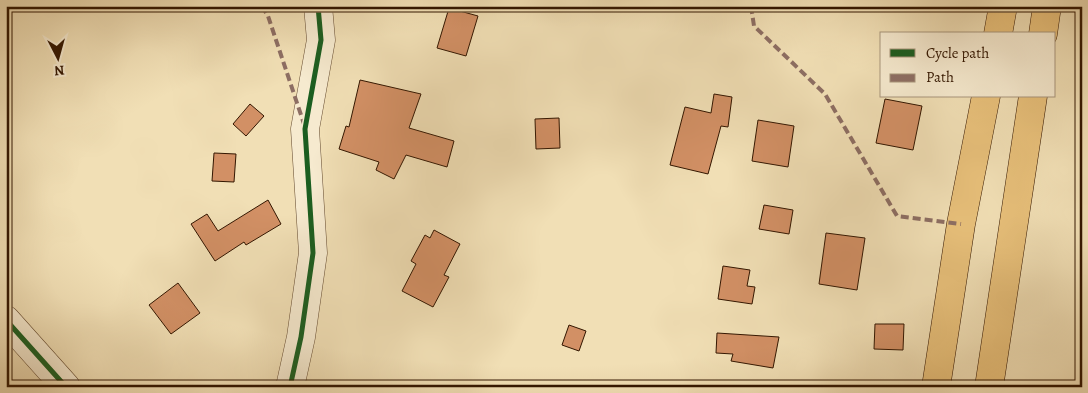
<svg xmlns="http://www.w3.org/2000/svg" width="1088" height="393" viewBox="0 0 1088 393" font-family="Alegreya,serif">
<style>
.building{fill:#d29065;stroke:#331600}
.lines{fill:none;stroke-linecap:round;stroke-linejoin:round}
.minor-casing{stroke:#62482d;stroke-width:29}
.major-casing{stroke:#331600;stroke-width:29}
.minor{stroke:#f6eacf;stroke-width:28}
.major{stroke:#e8c07a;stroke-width:28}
.quiet{stroke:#8d6e63;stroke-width:4;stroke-dasharray:8 4;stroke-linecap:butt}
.cycleway-casing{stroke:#f6eacf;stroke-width:8}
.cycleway{stroke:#1b5e20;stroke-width:5}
</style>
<rect width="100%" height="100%" fill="#f1dfb5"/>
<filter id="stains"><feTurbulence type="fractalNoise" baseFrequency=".004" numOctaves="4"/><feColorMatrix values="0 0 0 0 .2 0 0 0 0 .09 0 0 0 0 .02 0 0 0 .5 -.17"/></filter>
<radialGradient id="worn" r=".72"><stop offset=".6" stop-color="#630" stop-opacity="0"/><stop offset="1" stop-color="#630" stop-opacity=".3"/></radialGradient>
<g class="building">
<polygon points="449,8 478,16 466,56 437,48"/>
<polygon points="360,80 421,94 409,128 454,141 447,167 406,155 394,179 376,170 379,162 339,149 346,126 349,127"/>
<polygon points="714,94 732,97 728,127 721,126 708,174 670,165 685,107 711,113"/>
<polygon points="885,99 922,106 913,150 876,143"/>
<polygon points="250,104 264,116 246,136 233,124"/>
<polygon points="559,118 560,148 536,149 535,119"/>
<polygon points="758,120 794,126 788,167 752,161"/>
<polygon points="214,153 236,154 234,182 212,181"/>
<polygon points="268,200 281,224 246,245 244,242 215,261 191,224 207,214 218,231"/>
<polygon points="764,205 793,210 789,234 759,229"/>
<polygon points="434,230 460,244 444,275 449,277 433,307 402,291 416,264 411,261 425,235 430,238"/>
<polygon points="826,233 865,238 857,290 819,284"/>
<polygon points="723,266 750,270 747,286 755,287 752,304 718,299"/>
<polygon points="178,283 200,313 171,334 149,305"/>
<polygon points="875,324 904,324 903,350 874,349"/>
<polygon points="569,325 586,331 579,351 562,345"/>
<polygon points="717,333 779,337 773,368 731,361 733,354 716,353"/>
</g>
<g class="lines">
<defs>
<g id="minor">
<polyline points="6,320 66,387"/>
<polyline points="290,387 301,337 313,253 305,129 321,40 318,6"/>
</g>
<g id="major">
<polyline points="998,34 1003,6"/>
<polyline points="1043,34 1047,6"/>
<polyline points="936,387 961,224 986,96"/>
<polyline points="989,387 1033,96"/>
</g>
</defs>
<use href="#minor" class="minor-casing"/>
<use href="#major" class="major-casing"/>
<use href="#minor" class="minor"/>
<use href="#major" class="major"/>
<g class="quiet">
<polyline points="262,6 268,16 304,124"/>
<polyline points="751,6 754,26 825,94 897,216 961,224"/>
</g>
<defs>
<g id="cycleway">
<polyline points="6,320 66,387"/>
<polyline points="290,387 301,337 313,253 305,129 321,40 318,6"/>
</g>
</defs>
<use href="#cycleway" class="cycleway-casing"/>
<use href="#cycleway" class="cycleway"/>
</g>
<rect width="1088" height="393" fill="none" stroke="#f1dfb5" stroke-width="25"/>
<rect x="8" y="8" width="1073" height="378" fill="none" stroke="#331600" stroke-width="2.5"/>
<rect x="12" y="12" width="1063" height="368" fill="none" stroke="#331600"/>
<rect x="880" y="32" width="175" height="65" fill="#f6eacf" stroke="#a8957c"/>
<rect x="890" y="49" width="25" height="8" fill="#1b5e20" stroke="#a8957c"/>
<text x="926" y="58" font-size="15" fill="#331600">Cycle path</text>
<rect x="890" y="74" width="25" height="8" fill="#8d6e63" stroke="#a8957c"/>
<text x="926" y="82" font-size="15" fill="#331600">Path</text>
<g transform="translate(58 58) rotate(174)" stroke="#f6eacf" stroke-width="4" paint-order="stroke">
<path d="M0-4L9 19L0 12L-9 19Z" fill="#331600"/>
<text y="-8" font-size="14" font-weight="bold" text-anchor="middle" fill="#331600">N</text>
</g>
<rect width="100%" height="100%" filter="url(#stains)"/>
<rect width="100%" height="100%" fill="url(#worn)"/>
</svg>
